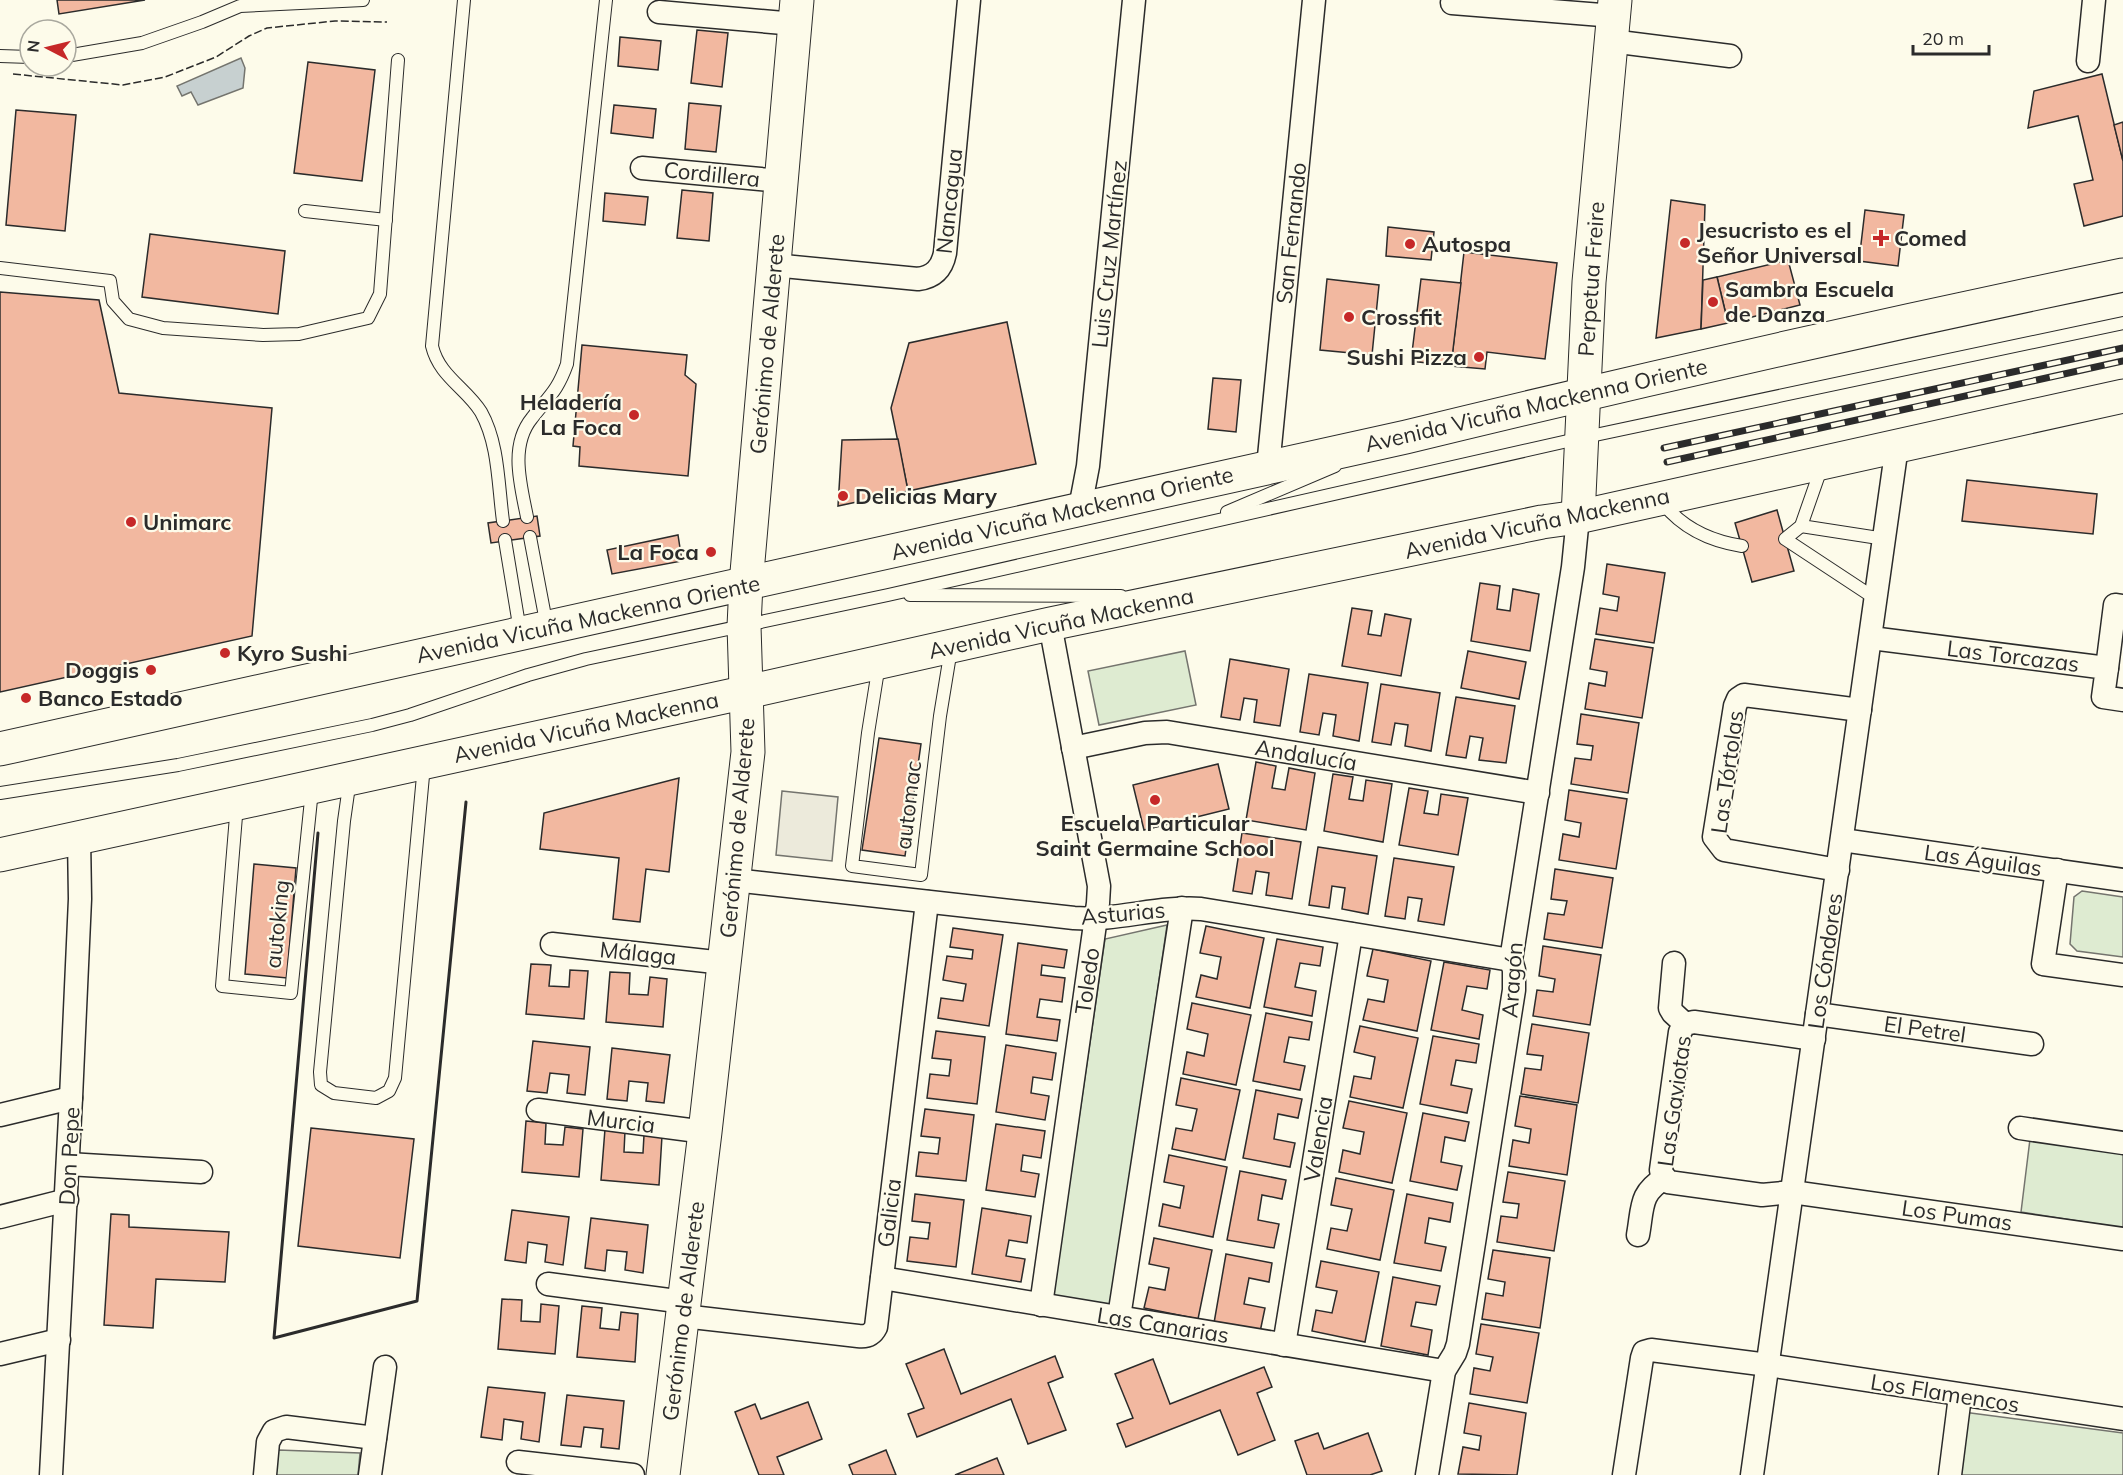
<svg xmlns="http://www.w3.org/2000/svg" width="2123" height="1475" viewBox="0 0 2123 1475" font-family="Mulish,sans-serif">
<style>
.green{fill:#deebd1;stroke:#74746e;stroke-width:1.5}
.parking{fill:#eceadb;stroke:#74746e;stroke-width:1.5}
.water{fill:#c7d0d0;stroke:#74746e;stroke-width:1.5}
.building{fill:#f2b8a0;stroke:#2b2b2b;stroke-width:1.5}
.lines{fill:none;stroke-linecap:round;stroke-linejoin:round}
.lane-casing{stroke:#2b2b2b;stroke-width:14}
.street-casing{stroke:#2b2b2b;stroke-width:25}
.secondary-casing{stroke:#2b2b2b;stroke-width:35}
.primary-casing{stroke:#2b2b2b;stroke-width:35}
.lane{stroke:#fdfbea;stroke-width:12}
.street{stroke:#fdfbea;stroke-width:22}
.secondary{stroke:#fdfbea;stroke-width:33}
.primary{stroke:#fdfbea;stroke-width:33}
.rail-casing{stroke:#2b2b2b;stroke-width:7}
.rail{stroke:#fdfbea;stroke-width:4.5;stroke-dasharray:14;stroke-linecap:butt}
.fence{stroke:#2b2b2b;stroke-width:1.5;stroke-dasharray:8 3;stroke-linecap:butt}
.wall{stroke:#2b2b2b;stroke-width:3}
.poi-dot{fill:#c62828;stroke:#fdfbea;stroke-width:2}
.labels{text-anchor:middle;stroke-width:4.5;stroke-linejoin:round;paint-order:stroke}
.street-label{font-size:22px;fill:#2b2b2b;stroke:#fdfbea}
.poi-label{font-size:22px;font-weight:bold;fill:#2b2b2b;stroke:#fdfbea;text-anchor:start}
</style>
<rect width="100%" height="100%" fill="#fdfbea"/>
<g class="green">
<polygon points="1185,651 1196,705 1099,725 1088,671"/>
<polygon points="2082,891 2123,897 2123,957 2077,951 2070,944 2074,897"/>
<polygon points="1167,925 1112,1307 1053,1297 1105,939"/>
<polygon points="2030,1139 2123,1152 2123,1228 2021,1212"/>
<polygon points="1963,1412 2123,1433 2123,1475 1954,1475"/>
<polygon points="278,1450 360,1453 358,1475 276,1475"/>
</g>
<polygon class="parking" points="782,791 838,797 832,861 776,855"/>
<polygon class="water" points="241,58 245,68 243,88 198,105 191,92 182,96 177,86"/>
<g class="building">
<polygon points="57,0 145,0 59,14"/>
<polygon points="697,30 728,33 722,87 691,83"/>
<polygon points="620,37 661,41 658,70 618,66"/>
<polygon points="308,62 375,70 362,181 294,173"/>
<polygon points="2102,74 2123,161 2123,216 2084,226 2074,184 2093,180 2078,116 2028,128 2034,91"/>
<polygon points="689,103 721,106 716,152 685,149"/>
<polygon points="614,105 656,109 653,138 611,133"/>
<polygon points="16,110 76,115 65,231 6,225"/>
<polygon points="2123,122 2123,161 2114,125"/>
<polygon points="682,190 713,193 709,241 677,238"/>
<polygon points="605,193 648,197 645,225 603,221"/>
<polygon points="1671,200 1705,205 1701,329 1656,338"/>
<polygon points="1865,210 1904,215 1898,266 1859,261"/>
<polygon points="1388,227 1434,232 1431,260 1386,256"/>
<polygon points="150,234 285,251 278,314 142,297"/>
<polygon points="1464,252 1557,263 1545,359 1487,352 1485,369 1451,366"/>
<polygon points="1788,260 1800,305 1728,323 1717,277"/>
<polygon points="1717,277 1728,323 1701,329 1703,280"/>
<polygon points="1327,279 1379,285 1372,355 1320,350"/>
<polygon points="1421,279 1461,283 1451,366 1411,361"/>
<polygon points="0,292 99,300 119,393 272,408 252,636 0,692"/>
<polygon points="1007,322 1036,464 908,491 891,408 909,343"/>
<polygon points="582,345 687,355 685,375 696,384 688,476 579,466 580,447 573,446"/>
<polygon points="1213,378 1241,380 1236,432 1208,429"/>
<polygon points="898,439 908,491 838,506 842,440"/>
<polygon points="1967,480 2097,494 2093,534 1962,521"/>
<polygon points="1777,510 1794,571 1752,582 1735,523"/>
<polygon points="537,516 540,536 491,543 488,523"/>
<polygon points="678,535 682,561 612,574 607,550"/>
<polygon points="1607,564 1665,573 1654,643 1596,634 1600,608 1617,611 1619,597 1603,594"/>
<polygon points="1480,583 1500,586 1497,609 1510,611 1513,589 1539,594 1530,651 1471,641"/>
<polygon points="1352,608 1372,611 1368,634 1381,636 1385,614 1411,619 1401,676 1342,666"/>
<polygon points="1595,639 1653,648 1642,718 1585,709 1589,683 1605,686 1607,672 1590,669"/>
<polygon points="1468,651 1526,662 1519,699 1461,688"/>
<polygon points="1230,659 1289,669 1280,726 1254,722 1257,700 1244,698 1240,720 1221,717"/>
<polygon points="1309,674 1368,683 1359,741 1333,736 1336,715 1323,713 1319,735 1300,732"/>
<polygon points="1381,684 1440,693 1431,751 1405,746 1408,725 1395,723 1391,745 1372,742"/>
<polygon points="1456,697 1515,706 1506,763 1479,760 1483,738 1470,736 1466,758 1446,755"/>
<polygon points="1581,714 1639,723 1628,793 1571,784 1575,758 1591,760 1593,746 1577,744"/>
<polygon points="879,738 921,744 905,856 862,850"/>
<polygon points="1256,762 1276,766 1272,788 1285,790 1289,768 1315,773 1306,830 1246,820"/>
<polygon points="1218,764 1229,809 1144,830 1133,785"/>
<polygon points="1333,774 1353,777 1349,799 1363,801 1366,780 1392,784 1383,842 1324,831"/>
<polygon points="679,778 669,872 646,869 640,922 613,919 619,858 540,849 544,813"/>
<polygon points="1409,788 1428,791 1424,813 1438,815 1441,794 1468,798 1458,855 1399,845"/>
<polygon points="1569,790 1627,799 1616,869 1559,860 1563,834 1579,837 1581,823 1565,820"/>
<polygon points="1242,833 1301,842 1292,899 1266,895 1269,873 1256,871 1252,894 1233,891"/>
<polygon points="1318,847 1377,856 1368,914 1342,909 1345,888 1332,886 1329,908 1309,905"/>
<polygon points="1394,858 1454,867 1444,925 1418,921 1422,899 1408,897 1405,919 1385,916"/>
<polygon points="254,864 296,868 287,978 245,974"/>
<polygon points="1555,869 1613,878 1602,948 1544,939 1548,913 1564,915 1567,901 1551,899"/>
<polygon points="1206,926 1264,938 1250,1008 1196,997 1201,975 1217,979 1221,957 1200,953"/>
<polygon points="953,928 1003,935 989,1026 938,1018 941,998 963,1001 966,984 943,980 947,956 972,959 973,950 950,947"/>
<polygon points="1277,939 1323,947 1320,966 1300,963 1295,987 1316,991 1312,1016 1264,1007"/>
<polygon points="1018,943 1067,950 1064,968 1042,965 1041,975 1065,978 1062,1002 1040,999 1037,1017 1060,1020 1057,1041 1006,1034"/>
<polygon points="1543,946 1601,955 1590,1025 1533,1016 1537,990 1553,992 1555,979 1539,976"/>
<polygon points="1373,949 1431,961 1417,1031 1363,1020 1368,999 1384,1002 1388,980 1367,976"/>
<polygon points="1444,962 1490,970 1487,989 1467,986 1462,1010 1483,1015 1479,1039 1431,1030"/>
<polygon points="531,964 551,965 549,986 569,987 570,970 588,971 584,1019 526,1014"/>
<polygon points="610,972 630,973 629,994 648,995 650,977 667,979 663,1027 606,1022"/>
<polygon points="1192,1003 1251,1015 1236,1085 1183,1074 1187,1052 1204,1056 1208,1034 1187,1029"/>
<polygon points="1266,1013 1312,1022 1309,1040 1289,1037 1284,1062 1305,1066 1300,1090 1253,1081"/>
<polygon points="1532,1024 1589,1033 1578,1103 1521,1094 1525,1068 1541,1070 1543,1056 1527,1054"/>
<polygon points="1360,1026 1418,1038 1403,1108 1350,1097 1354,1076 1371,1079 1375,1057 1354,1052"/>
<polygon points="936,1031 985,1037 977,1104 927,1098 930,1074 949,1076 951,1060 932,1058"/>
<polygon points="1433,1036 1479,1044 1476,1063 1456,1060 1451,1085 1472,1089 1467,1113 1420,1104"/>
<polygon points="533,1041 590,1047 585,1095 567,1093 569,1075 550,1073 547,1093 527,1091"/>
<polygon points="1006,1045 1056,1053 1052,1080 1033,1077 1031,1093 1049,1096 1045,1120 996,1112"/>
<polygon points="612,1048 670,1055 664,1103 646,1101 648,1083 629,1081 627,1101 607,1099"/>
<polygon points="1181,1078 1240,1090 1225,1160 1172,1149 1176,1128 1192,1131 1197,1109 1176,1105"/>
<polygon points="1256,1090 1302,1099 1298,1118 1278,1114 1274,1139 1295,1143 1290,1167 1243,1158"/>
<polygon points="1520,1096 1577,1105 1567,1175 1509,1166 1513,1140 1529,1143 1531,1129 1515,1126"/>
<polygon points="1349,1101 1407,1113 1392,1183 1339,1172 1343,1150 1360,1154 1364,1132 1343,1128"/>
<polygon points="925,1109 974,1115 966,1181 916,1176 919,1152 938,1154 940,1138 921,1136"/>
<polygon points="1423,1113 1469,1122 1465,1141 1445,1137 1441,1162 1462,1166 1457,1190 1410,1181"/>
<polygon points="526,1121 546,1123 545,1144 563,1145 565,1127 583,1129 579,1177 522,1172"/>
<polygon points="996,1124 1045,1131 1041,1158 1023,1155 1021,1171 1039,1174 1035,1197 986,1190"/>
<polygon points="311,1128 414,1139 400,1258 298,1246"/>
<polygon points="605,1129 625,1131 624,1152 643,1153 644,1135 662,1136 659,1185 601,1180"/>
<polygon points="1169,1155 1227,1167 1213,1237 1159,1226 1163,1204 1180,1208 1184,1186 1164,1182"/>
<polygon points="1240,1171 1286,1180 1282,1199 1262,1195 1258,1220 1279,1224 1274,1248 1227,1240"/>
<polygon points="1508,1172 1565,1181 1554,1251 1497,1242 1501,1216 1517,1218 1519,1204 1503,1202"/>
<polygon points="1336,1178 1394,1190 1380,1260 1327,1249 1331,1228 1347,1231 1352,1209 1331,1205"/>
<polygon points="915,1194 964,1200 956,1267 907,1261 910,1237 928,1239 930,1223 912,1221"/>
<polygon points="1407,1194 1453,1203 1450,1222 1429,1218 1425,1243 1446,1247 1441,1271 1394,1263"/>
<polygon points="982,1208 1031,1216 1027,1243 1009,1240 1006,1256 1025,1259 1021,1282 972,1274"/>
<polygon points="512,1210 569,1217 563,1265 545,1262 547,1245 528,1242 526,1263 505,1260"/>
<polygon points="111,1214 129,1215 129,1227 229,1232 225,1282 156,1279 153,1328 104,1325"/>
<polygon points="591,1218 648,1225 643,1273 625,1270 627,1252 607,1250 605,1271 585,1268"/>
<polygon points="1154,1238 1212,1250 1198,1319 1144,1308 1149,1287 1165,1290 1169,1268 1149,1264"/>
<polygon points="1493,1250 1550,1258 1540,1328 1482,1319 1486,1293 1503,1296 1505,1282 1488,1279"/>
<polygon points="1226,1254 1272,1263 1269,1282 1249,1278 1244,1304 1265,1308 1260,1332 1214,1323"/>
<polygon points="1321,1261 1379,1272 1365,1342 1312,1331 1316,1310 1332,1313 1337,1291 1316,1287"/>
<polygon points="1393,1277 1440,1286 1436,1305 1416,1302 1411,1326 1432,1330 1428,1355 1381,1346"/>
<polygon points="502,1299 522,1300 521,1321 540,1322 541,1304 559,1306 555,1354 498,1349"/>
<polygon points="582,1306 602,1308 600,1328 619,1330 621,1312 638,1314 635,1362 577,1357"/>
<polygon points="1481,1324 1539,1333 1527,1403 1470,1394 1474,1368 1490,1371 1493,1357 1476,1354"/>
<polygon points="944,1349 961,1394 1055,1356 1063,1377 1048,1383 1066,1430 1028,1444 1011,1399 917,1437 908,1414 924,1408 906,1364"/>
<polygon points="1153,1359 1170,1404 1264,1367 1272,1387 1257,1393 1275,1440 1238,1455 1220,1410 1126,1447 1117,1424 1133,1418 1115,1374"/>
<polygon points="488,1387 545,1393 539,1442 521,1439 523,1422 504,1419 502,1440 481,1437"/>
<polygon points="567,1395 624,1401 619,1449 601,1447 603,1429 584,1427 581,1447 561,1445"/>
<polygon points="808,1402 822,1439 777,1457 784,1475 759,1475 735,1412 755,1404 761,1419"/>
<polygon points="1469,1403 1526,1413 1517,1475 1458,1474 1463,1447 1479,1450 1481,1436 1464,1433"/>
<polygon points="1318,1433 1324,1449 1368,1433 1382,1471 1370,1475 1307,1475 1295,1441"/>
<polygon points="886,1450 896,1475 853,1475 849,1465"/>
<polygon points="997,1458 1004,1475 955,1475"/>
</g>
<g class="lines">
<defs>
<g id="lane">
<path d="M464,0L432,346C439,376 466,388 481,412C499,444 498,485 503,521"/>
<polyline points="0,56 30,57"/>
<polyline points="66,56 142,43 202,22 240,6 363,0"/>
<polyline points="305,211 386,220"/>
<polyline points="0,268 110,281 113,301 129,319 163,328 263,335 299,334 368,318 380,294 398,60"/>
<polyline points="1822,466 1801,526 1785,539 1876,599"/>
<path d="M1662,502C1682,528 1710,541 1742,546"/>
<polyline points="1227,512 1335,466"/>
<path d="M527,517C521,486 509,446 532,418C549,396 557,392 567,364L606,0"/>
<polyline points="1801,526 1885,539"/>
<polyline points="530,537 547,627"/>
<polyline points="505,540 520,631"/>
<polyline points="910,595 1121,596"/>
<polyline points="879,664 868,733 852,866 921,875 940,716 951,649"/>
<polyline points="350,779 344,821 320,1072 321,1085 334,1093 376,1098 389,1091 395,1078 424,765"/>
<polyline points="0,793 178,765 372,725 410,715 528,675 586,659 888,595 1581,438 2123,323"/>
<polyline points="237,804 222,986 291,993 312,790"/>
</g>
<g id="street">
<polyline points="1452,3 1614,16"/>
<polyline points="659,12 795,24"/>
<polyline points="1611,41 1730,56"/>
<polyline points="2088,61 2094,0"/>
<polyline points="642,168 781,181"/>
<path d="M773,265L918,279C934,277 942,268 945,253L969,0"/>
<polyline points="1268,467 1314,0"/>
<polyline points="1080,508 1088,466 1134,0"/>
<polyline points="1871,638 2107,668 2103,697 2123,700"/>
<polyline points="2107,668 2115,605 2123,606"/>
<polyline points="1073,748 1145,733 1167,732 1538,793"/>
<polyline points="1842,840 2123,880"/>
<polyline points="1838,870 1724,850 1714,837 1735,706 1738,699 1744,695 1860,710"/>
<polyline points="2057,870 2043,964 2123,975"/>
<path d="M734,880L1074,918C1117,921 1158,906 1201,909L1511,960"/>
<polyline points="552,944 724,963"/>
<polyline points="1674,963 1670,1008 1673,1013 1685,1024"/>
<polyline points="1817,1014 2032,1044"/>
<polyline points="1814,1039 1694,1022 1685,1024 1680,1032 1661,1170 1662,1174 1668,1182 1762,1195 1792,1192 2123,1239"/>
<polyline points="538,1110 705,1132"/>
<polyline points="0,1115 71,1098"/>
<polyline points="2020,1128 2123,1143"/>
<polyline points="68,1164 201,1172"/>
<polyline points="0,1217 67,1200"/>
<path d="M1638,1235C1643,1208 1639,1193 1665,1178"/>
<polyline points="882,1278 1444,1371"/>
<polyline points="548,1284 684,1302"/>
<polyline points="1041,1305 1098,903 1099,886 1050,624"/>
<path d="M683,1316L858,1336C866,1337 872,1335 876,1327L927,902"/>
<polyline points="1119,1317 1182,908"/>
<polyline points="1284,1345 1351,934"/>
<polyline points="0,1354 59,1340"/>
<polyline points="518,1462 633,1475"/>
<polyline points="51,1475 71,1098 80,899 79,837"/>
<polyline points="265,1475 268,1442 274,1431 286,1427 375,1438"/>
<polyline points="370,1475 385,1367"/>
<polyline points="1427,1475 1444,1371 1455,1353 1458,1344 1514,990 1514,970 1511,960 1573,567 1578,517"/>
<polyline points="1624,1475 1642,1358 1644,1352 1651,1350 1768,1365 2123,1419"/>
<polyline points="1752,1475 1897,446"/>
<polyline points="1950,1475 1960,1396"/>
</g>
<g id="secondary">
<polyline points="1578,517 1589,282 1615,0"/>
<polyline points="663,1475 705,1132 748,752 744,626 746,584 797,0"/>
</g>
<g id="primary">
<path d="M0,749L1406,437C1644,379 1883,325 2123,275"/>
<polyline points="0,855 747,692 1050,624 1542,522 1578,517 2123,396"/>
</g>
</defs>
<use href="#lane" class="lane-casing"/>
<use href="#street" class="street-casing"/>
<use href="#secondary" class="secondary-casing"/>
<use href="#primary" class="primary-casing"/>
<use href="#lane" class="lane"/>
<use href="#street" class="street"/>
<use href="#secondary" class="secondary"/>
<use href="#primary" class="primary"/>
<defs>
<g id="rail">
<polyline points="1664,448 2123,348"/>
<polyline points="1667,462 2123,361"/>
</g>
</defs>
<use href="#rail" class="rail-casing"/>
<use href="#rail" class="rail"/>
<polyline class="fence" points="13,74 123,85 165,77 216,57 249,36 267,28 335,21 387,22"/>
<polyline class="wall" points="318,833 274,1338 417,1301 466,802"/>
</g>
<g class="poi-dot">
<path d="M1878 229h6v6h6v6h-6v6h-6v-6h-6v-6h6z"/>
<circle cx="1685" cy="243" r="6"/>
<circle cx="1410" cy="244" r="6"/>
<circle cx="1713" cy="302" r="6"/>
<circle cx="1349" cy="317" r="6"/>
<circle cx="1479" cy="357" r="6"/>
<circle cx="634" cy="415" r="6"/>
<circle cx="843" cy="496" r="6"/>
<circle cx="131" cy="522" r="6"/>
<circle cx="711" cy="552" r="6"/>
<circle cx="225" cy="653" r="6"/>
<circle cx="151" cy="670" r="6"/>
<circle cx="26" cy="698" r="6"/>
<circle cx="1155" cy="800" r="6"/>
</g>
<g class="labels">
<g class="street-label">
<text transform="translate(712 174) rotate(6)" y="8">Cordillera</text>
<text transform="translate(949 201) rotate(-84)" y="8">Nancagua</text>
<text transform="translate(1291 233) rotate(-84)" y="8">San Fernando</text>
<text transform="translate(1109 254) rotate(-84)" y="8">Luis Cruz Martínez</text>
<text transform="translate(1591 279) rotate(-86)" y="8">Perpetua Freire</text>
<text transform="translate(767 344) rotate(-85)" y="8">Gerónimo de Alderete</text>
<text transform="translate(1536 405) rotate(-13)" y="8">Avenida Vicuña Mackenna Oriente</text>
<text transform="translate(1062 513) rotate(-13)" y="8">Avenida Vicuña Mackenna Oriente</text>
<text transform="translate(1537 523) rotate(-12)" y="8">Avenida Vicuña Mackenna</text>
<text transform="translate(588 619) rotate(-12)" y="8">Avenida Vicuña Mackenna Oriente</text>
<text transform="translate(1061 623) rotate(-12)" y="8">Avenida Vicuña Mackenna</text>
<text transform="translate(2013 656) rotate(7)" y="8">Las Torcazas</text>
<text transform="translate(586 727) rotate(-12)" y="8">Avenida Vicuña Mackenna</text>
<text transform="translate(1306 755) rotate(9)" y="8">Andalucía</text>
<text transform="translate(1727 772) rotate(-82)" y="8">Las Tórtolas</text>
<text transform="translate(908 805) rotate(-83)" y="8">automac</text>
<text transform="translate(737 828) rotate(-85)" y="8">Gerónimo de Alderete</text>
<text transform="translate(1983 860) rotate(8)" y="8">Las Águilas</text>
<text transform="translate(1123 913) rotate(-5)" y="8">Asturias</text>
<text transform="translate(277 924) rotate(-84)" y="8">autoking</text>
<text transform="translate(638 953) rotate(6)" y="8">Málaga</text>
<text transform="translate(1825 961) rotate(-82)" y="8">Los Cóndores</text>
<text transform="translate(1512 980) rotate(-86)" y="8">Aragón</text>
<text transform="translate(1087 981) rotate(-82)" y="8">Toledo</text>
<text transform="translate(1925 1029) rotate(8)" y="8">El Petrel</text>
<text transform="translate(1674 1101) rotate(-82)" y="8">Las Gaviotas</text>
<text transform="translate(621 1121) rotate(7)" y="8">Murcia</text>
<text transform="translate(1318 1139) rotate(-81)" y="8">Valencia</text>
<text transform="translate(69 1156) rotate(-87)" y="8">Don Pepe</text>
<text transform="translate(889 1213) rotate(-83)" y="8">Galicia</text>
<text transform="translate(1957 1215) rotate(8)" y="8">Los Pumas</text>
<text transform="translate(683 1311) rotate(-83)" y="8">Gerónimo de Alderete</text>
<text transform="translate(1163 1325) rotate(9)" y="8">Las Canarias</text>
<text transform="translate(1945 1393) rotate(9)" y="8">Los Flamencos</text>
</g>
<g class="poi-label">
<text x="1697" y="238">Jesucristo es el<tspan x="1697" dy="25">Señor Universal</tspan></text>
<text x="1894" y="246">Comed</text>
<text x="1422" y="252">Autospa</text>
<text x="1725" y="297">Sambra Escuela<tspan x="1725" dy="25">de Danza</tspan></text>
<text x="1361" y="325">Crossfit</text>
<text x="1467" y="365" text-anchor="end">Sushi Pizza</text>
<text x="622" y="410" text-anchor="end">Heladería<tspan x="622" dy="25">La Foca</tspan></text>
<text x="855" y="504">Delicias Mary</text>
<text x="143" y="530">Unimarc</text>
<text x="699" y="560" text-anchor="end">La Foca</text>
<text x="237" y="661">Kyro Sushi</text>
<text x="139" y="678" text-anchor="end">Doggis</text>
<text x="38" y="706">Banco Estado</text>
<text x="1155" y="831" text-anchor="middle">Escuela Particular<tspan x="1155" dy="25">Saint Germaine School</tspan></text>
</g>
</g>
<g transform="translate(48 48) rotate(277)"><circle r="28" fill="#fdfbea" stroke="#a9a89e" stroke-width="1.5"/>
<path d="M0-4.5L10 22L0 15L-10 22Z" fill="#c62828"/>
<text y="-9" font-size="16" font-weight="bold" text-anchor="middle" fill="#2b2b2b">N</text>
</g>
<path d="M1913 45v9h76v-9" fill="none" stroke="#2b2b2b" stroke-width="3"/>
<text x="1922" y="45" font-size="18" fill="#2b2b2b" stroke="#fdfbea" stroke-width="4.5" paint-order="stroke">20 m</text>
</svg>
